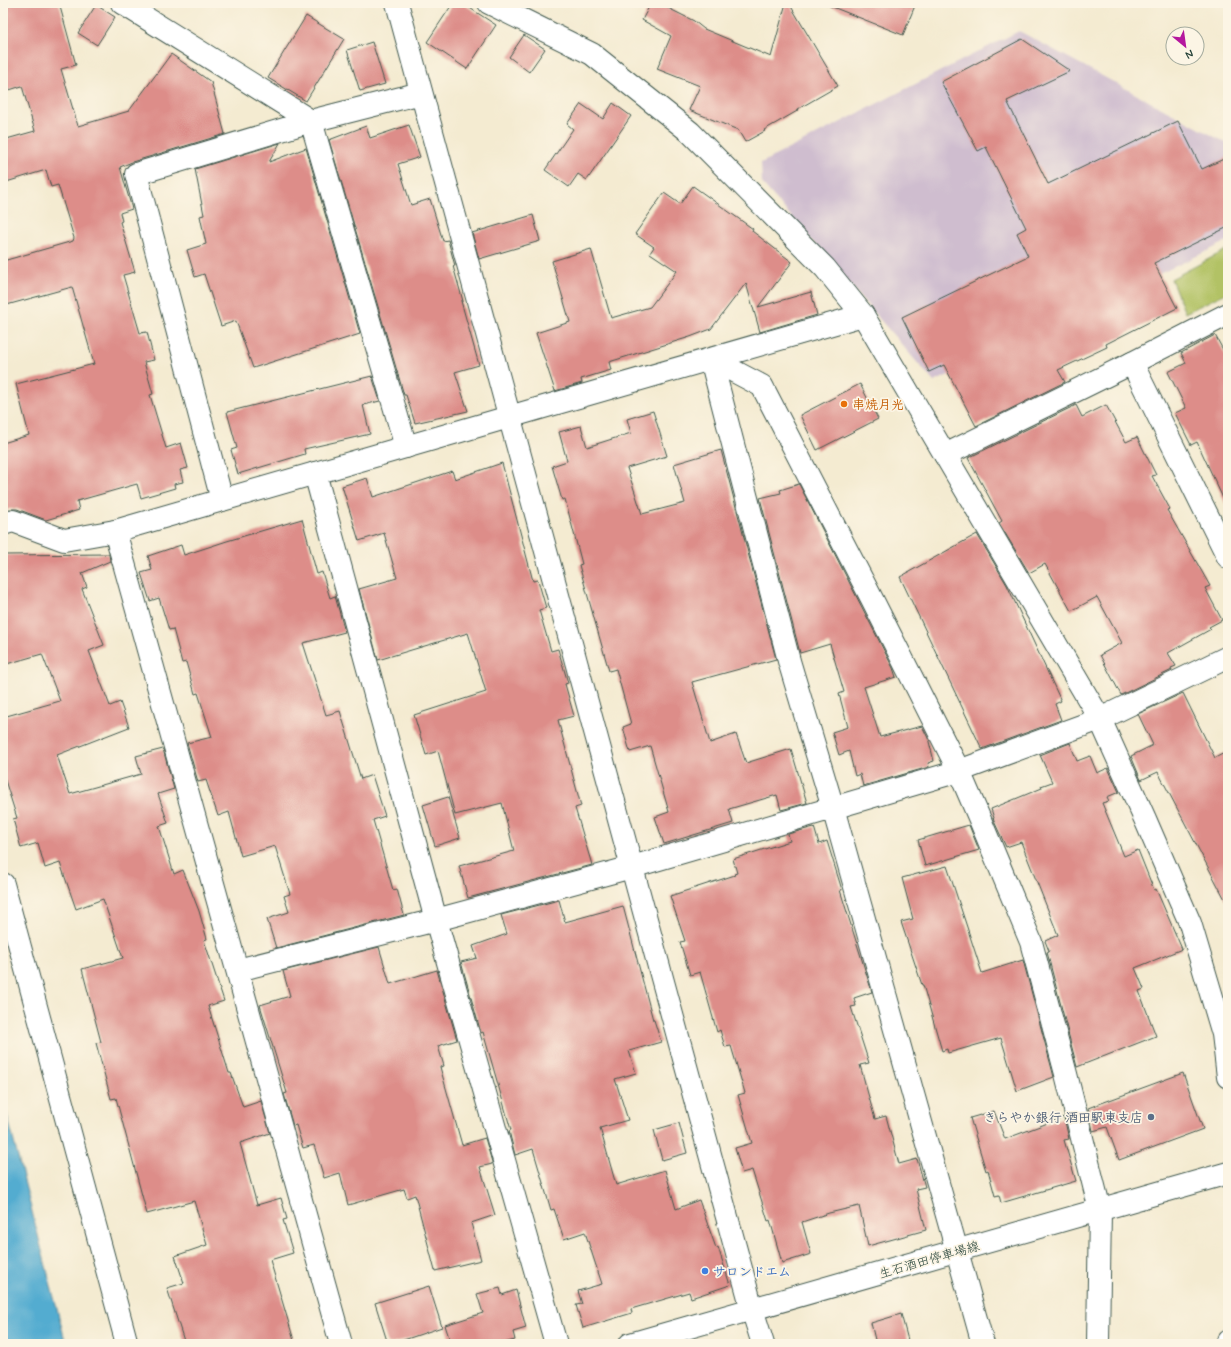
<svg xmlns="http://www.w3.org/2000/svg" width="1231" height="1347" viewBox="0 0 1231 1347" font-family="Mynerve,'Klee One',sans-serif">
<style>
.industrial{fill:#cfbdcf}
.green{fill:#b2c265;stroke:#68804c}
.water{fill:#52acd0;stroke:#387482}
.building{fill:#dd8d89}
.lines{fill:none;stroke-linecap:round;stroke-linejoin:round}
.minor-casing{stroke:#3f574c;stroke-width:24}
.major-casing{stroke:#3f574c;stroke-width:24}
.minor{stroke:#fff;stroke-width:22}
.major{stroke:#fff;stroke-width:22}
.food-dot{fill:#e8710a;stroke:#fcf5e5;stroke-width:1.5}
.service-dot{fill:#5c6f8a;stroke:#fcf5e5;stroke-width:1.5}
.shop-dot{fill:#3f7fe0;stroke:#fcf5e5;stroke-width:1.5}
.labels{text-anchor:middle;stroke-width:3.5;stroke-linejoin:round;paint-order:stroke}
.food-label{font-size:13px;font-weight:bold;fill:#c56008;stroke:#fcf5e5;text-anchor:start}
.service-label{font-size:13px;font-weight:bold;fill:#4e5e75;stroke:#fcf5e5;text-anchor:end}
.street-label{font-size:13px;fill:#1f3d34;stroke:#fcf5e5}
.shop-label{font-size:13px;font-weight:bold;fill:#366cbe;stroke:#fcf5e5;text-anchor:start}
</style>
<rect width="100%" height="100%" fill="#fcf5e5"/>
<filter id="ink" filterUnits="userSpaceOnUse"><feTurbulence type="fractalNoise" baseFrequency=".025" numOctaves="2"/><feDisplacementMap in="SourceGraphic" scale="8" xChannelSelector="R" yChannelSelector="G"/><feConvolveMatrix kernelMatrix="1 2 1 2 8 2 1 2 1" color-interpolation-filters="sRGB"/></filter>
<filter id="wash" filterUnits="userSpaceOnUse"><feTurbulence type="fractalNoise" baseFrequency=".012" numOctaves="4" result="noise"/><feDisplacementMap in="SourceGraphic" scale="16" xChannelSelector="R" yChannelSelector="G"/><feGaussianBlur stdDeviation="0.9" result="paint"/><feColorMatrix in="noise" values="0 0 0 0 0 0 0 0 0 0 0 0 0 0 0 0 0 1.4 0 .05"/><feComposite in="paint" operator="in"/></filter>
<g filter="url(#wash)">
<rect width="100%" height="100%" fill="#f4ebd1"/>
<polygon class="industrial" points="1019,31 1228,144 1228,241 934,382 762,183 761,163"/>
<polygon class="green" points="1228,249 1228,292 1185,313 1171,279"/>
<polygon class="water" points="3,1099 66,1344 3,1344"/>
<g id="blocks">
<g class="building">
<polygon points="3,3 59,3 76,65 61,69 78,126 129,111 171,54 211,82 225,134 132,162 120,167 132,209 120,213 122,221 120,222 135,272 123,275 140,333 147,332 154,360 144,362 153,394 150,395 166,448 181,443 188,468 180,470 183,482 174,484 175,488 141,498 137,484 77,501 79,510 46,520 17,509 10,509 3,511 3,443 29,435 16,384 94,364 72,287 3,306 3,261 73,241 74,238 58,185 51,187 46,170 3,183 3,140 35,131 22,86 3,92"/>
<polygon points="453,3 462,3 496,25 467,69 427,42"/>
<polygon points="651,3 658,3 694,21 704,29 771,57 786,3 789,3 838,86 798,109 799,110 764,130 765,131 745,142 738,130 689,110 700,86 657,69 671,36 642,20"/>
<polygon points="825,3 916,3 903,35 825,4"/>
<polygon points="96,5 115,17 97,45 78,33"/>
<polygon points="306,16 344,39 306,101 268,78"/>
<polygon points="524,35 545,49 529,72 509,57"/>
<polygon points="1022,39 1070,71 1007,101 1048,184 1178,121 1202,169 1228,157 1228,227 1154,263 1177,308 1106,344 1107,347 1058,370 1065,382 976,426 944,365 929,372 902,317 1028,256 1017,233 1026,228 986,147 978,151 941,82"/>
<polygon points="372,42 385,84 360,91 347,50"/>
<polygon points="613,103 631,116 587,180 578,174 569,187 545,170 573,129 567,124 581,104 603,119"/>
<polygon points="409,125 420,157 398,164 411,205 430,199 443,241 448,240 455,266 453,266 463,301 461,301 479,365 455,372 468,411 415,423 406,395 404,395 329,140 366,126 370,138"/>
<polygon points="280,143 269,162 306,148 360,334 253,368 236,321 221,326 204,274 195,277 187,250 206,244 200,216 204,215 195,169"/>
<polygon points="693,186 753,229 752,231 792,262 758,307 811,292 817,315 760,332 746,283 711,329 690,337 609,362 611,370 581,379 582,383 555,391 536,333 570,322 552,261 591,249 611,318 650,307 677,271 650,253 654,247 635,234 664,193 680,204"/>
<polygon points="533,215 540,241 479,259 472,233"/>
<polygon points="1215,335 1228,359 1228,509 1197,442 1191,445 1175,413 1186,408 1168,372 1186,363 1181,353"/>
<polygon points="372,376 380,401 363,405 370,434 304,449 305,454 238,474 231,450 237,448 227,412"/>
<polygon points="860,384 878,419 817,450 800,415"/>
<polygon points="1076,405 1082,417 1106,405 1126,442 1137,437 1156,475 1152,476 1170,509 1167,510 1210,586 1205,588 1222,620 1209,627 1211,629 1168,653 1176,666 1171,668 1172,670 1121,695 1100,655 1122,643 1097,597 1071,611 1045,564 1029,573 999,523 1002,521 968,458"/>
<polygon points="653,411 667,456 627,468 642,514 685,503 674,464 721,450 776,659 692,682 710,743 736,734 746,763 791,749 807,803 781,810 777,795 729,809 733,823 664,844 655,817 669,812 650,746 630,752 623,727 631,724 616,669 609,671 579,565 582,564 565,499 562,500 552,466 567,461 559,432 581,426 587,447 631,433 627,419"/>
<polygon points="502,463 533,581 538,580 546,608 539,610 551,651 558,649 568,683 565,684 574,716 558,720 581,806 575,808 592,865 468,898 459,866 514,851 502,803 455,815 438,751 426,755 414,715 486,692 469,636 468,633 378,660 359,589 397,578 384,533 359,541 342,486 367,478 373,497 452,471 455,479"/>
<polygon points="799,484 893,668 896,677 864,687 880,737 922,726 928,738 934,761 928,763 929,767 863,786 860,774 855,776 849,751 839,755 832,732 848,727 839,694 844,692 830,644 800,653 760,498 781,493 780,490"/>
<polygon points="302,519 317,574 322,572 330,598 335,596 345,632 303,643 326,715 340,711 361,779 372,775 385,816 373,820 393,890 397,889 404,915 276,948 267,919 289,912 284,896 290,894 275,846 241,856 229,812 218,816 206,780 198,782 187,743 212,737 198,693 195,694 186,662 182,663 173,629 169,630 159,598 150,601 141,573 152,570 148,556 181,545 184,555 227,541"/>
<polygon points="977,534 1007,585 1061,701 1055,704 1061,720 982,749 900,577"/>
<polygon points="109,554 110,561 82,573 87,587 82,589 104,645 89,651 110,706 120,702 129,727 57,755 70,794 141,774 136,756 163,749 174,789 158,794 168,823 159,826 174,874 183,870 199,911 207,939 204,940 224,1001 208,1006 229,1073 231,1073 243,1107 261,1101 270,1133 240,1143 257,1205 281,1198 287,1219 283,1220 293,1253 270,1260 295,1344 185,1344 167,1288 184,1283 175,1256 207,1245 194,1201 147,1214 116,1098 111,1099 96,1043 101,1042 82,969 123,958 103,899 76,909 60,863 45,868 38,843 21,848 13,819 17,818 3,774 3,717 60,701 42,654 3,665 3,555"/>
<polygon points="1183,693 1215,758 1228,751 1228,905 1158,772 1141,780 1131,756 1153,745 1138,714"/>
<polygon points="1070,743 1077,761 1090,756 1097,773 1108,768 1119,792 1107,797 1109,801 1102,803 1124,856 1138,850 1154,890 1156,889 1182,949 1135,968 1144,989 1139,991 1156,1036 1077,1067 1047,952 1049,951 1045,941 1058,935 1021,842 1006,847 993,819 994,818 991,809 1042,788 1041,786 1052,782 1040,755"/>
<polygon points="448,797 460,838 435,846 423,805"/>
<polygon points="969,825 979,850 925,866 918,840"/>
<polygon points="814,827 819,844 827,841 842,890 840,890 872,992 854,998 856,1006 851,1007 869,1063 860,1065 875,1119 886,1116 899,1164 917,1159 925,1187 916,1189 926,1230 868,1246 859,1206 829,1213 802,1222 811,1254 782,1263 770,1220 768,1221 752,1170 742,1173 735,1148 752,1143 738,1095 745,1093 731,1046 725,1047 720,1030 717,1032 700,972 690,975 680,942 685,941 670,896 735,875 734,874 737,873 733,859 790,841 788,834"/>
<polygon points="947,866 982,973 1023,960 1054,1077 1017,1091 1001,1038 948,1053 947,1049 942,1051 923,985 922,985 901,922 913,919 902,878"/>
<polygon points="559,900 565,922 623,906 653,1020 654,1020 661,1042 629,1051 636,1073 615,1079 628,1120 600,1128 616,1185 665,1170 676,1209 699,1200 716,1248 718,1247 730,1285 691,1298 689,1292 631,1309 632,1313 583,1328 576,1305 582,1304 578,1291 602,1284 585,1232 564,1239 554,1209 551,1210 533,1149 515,1155 509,1131 511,1130 483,1032 481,1033 461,962 477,958 473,946 507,934 501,915"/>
<polygon points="379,947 390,984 437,970 457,1040 438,1046 444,1066 440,1067 462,1145 485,1138 492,1162 492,1164 480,1167 495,1215 471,1223 481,1260 435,1271 415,1195 407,1198 404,1189 348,1205 340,1173 324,1178 314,1145 303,1148 296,1125 293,1126 284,1094 287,1093 260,1005 290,996 283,971"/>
<polygon points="1183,1073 1203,1129 1119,1160 1107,1127 1093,1131 1088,1108"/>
<polygon points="994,1111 1005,1139 1064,1117 1069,1139 1064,1140 1076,1181 1001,1203 999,1195 995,1196 988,1170 986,1171 970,1118"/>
<polygon points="679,1123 687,1153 662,1160 654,1130"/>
<polygon points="429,1286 442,1327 392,1344 388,1344 375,1303"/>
<polygon points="500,1288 502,1295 516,1290 526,1328 513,1332 515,1340 500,1344 451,1344 445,1325 483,1313 477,1294"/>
<polygon points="901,1314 909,1344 876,1344 871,1323"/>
</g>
</g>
</g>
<g filter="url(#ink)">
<use href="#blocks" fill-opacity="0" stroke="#3f574c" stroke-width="1"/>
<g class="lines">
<defs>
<g id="minor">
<polyline points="122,3 311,121 406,447"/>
<polyline points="397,3 752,1309 763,1344"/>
<polyline points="489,3 592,54 690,132 825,268 863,315 1100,719 1145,819 1190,923 1223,1034 1228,1077"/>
<polyline points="1132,363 1228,557"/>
<polyline points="945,455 1132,363 1228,314"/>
<polyline points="315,473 436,920 556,1344"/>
<polyline points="222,500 136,174 311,121 421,93"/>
<polyline points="3,524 13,521 64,540 115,531 509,417 863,315"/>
<polyline points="115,531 341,1344"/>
<polyline points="3,884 127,1344"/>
<polyline points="238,970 436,920 632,867 959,771 1100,719 1228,657"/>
<polyline points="983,1344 833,808 789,661 711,359 762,386 872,599 959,771 981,822 1031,942 1066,1074 1100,1210 1098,1344"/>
<polyline points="1228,1344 1228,1341"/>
</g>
<polyline id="major" points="630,1344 1228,1173"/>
</defs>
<use href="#minor" class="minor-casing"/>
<use href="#major" class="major-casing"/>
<use href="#minor" class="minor"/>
<use href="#major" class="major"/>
</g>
</g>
<circle class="food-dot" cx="844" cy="404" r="4"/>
<circle class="service-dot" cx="1151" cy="1117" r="4"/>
<circle class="shop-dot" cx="705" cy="1271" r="4"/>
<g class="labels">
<g class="food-label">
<text x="852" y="409">串焼月光</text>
</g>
<g class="service-label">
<text x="1143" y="1122">きらやか銀行 酒田駅東支店</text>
</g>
<g class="street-label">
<text transform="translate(929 1259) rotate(-16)" y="5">生石酒田停車場線</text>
</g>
<g class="shop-label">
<text x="713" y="1276">サロンドエム</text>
</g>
</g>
<rect width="1231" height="1347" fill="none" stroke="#fcf5e5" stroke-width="16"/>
<g transform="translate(1185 46) rotate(151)"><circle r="19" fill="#fcf5e5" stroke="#a4ab9e"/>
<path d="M0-3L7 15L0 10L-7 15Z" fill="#b5179e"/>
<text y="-6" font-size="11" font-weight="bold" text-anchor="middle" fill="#1f3d34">N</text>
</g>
</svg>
